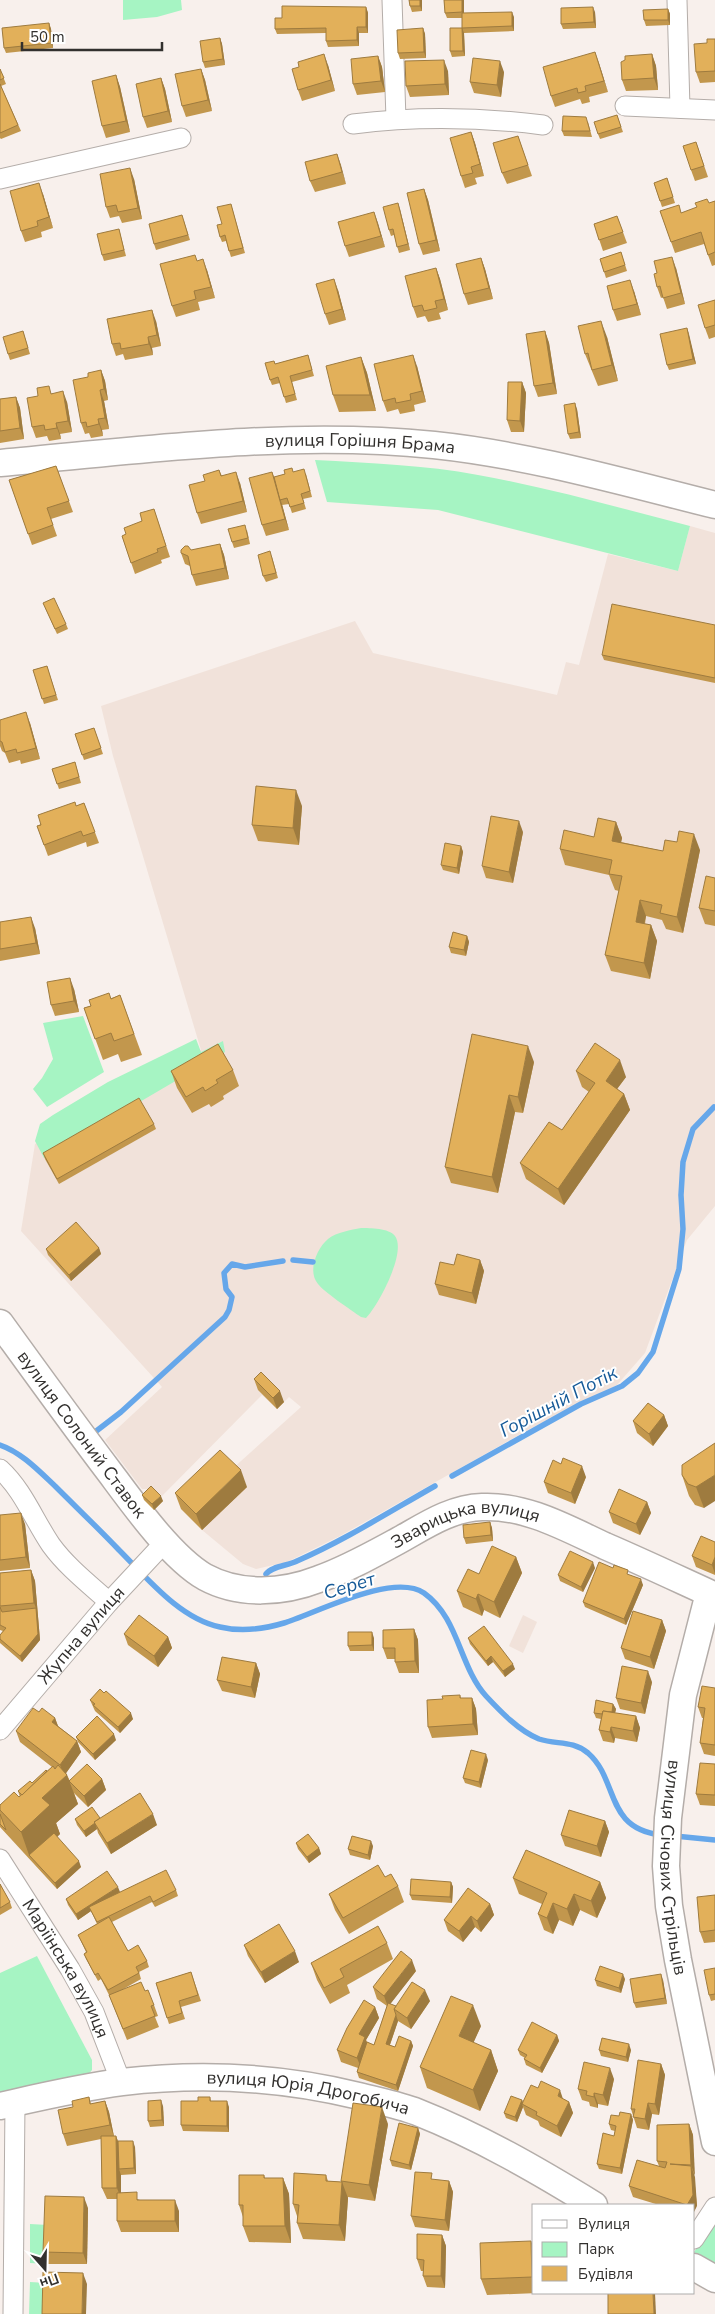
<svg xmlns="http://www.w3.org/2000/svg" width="715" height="2314" viewBox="0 0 715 2314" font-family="'Nunito Sans',sans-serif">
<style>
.built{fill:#f1e2da}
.green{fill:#a6f4c3}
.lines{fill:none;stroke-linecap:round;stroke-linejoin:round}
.stream{stroke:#66a7ea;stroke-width:5.5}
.street-casing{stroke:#b4ada9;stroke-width:21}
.secondary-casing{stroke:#b4ada9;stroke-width:29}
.street{stroke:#fff;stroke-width:19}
.secondary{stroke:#fff;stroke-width:26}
.wall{fill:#c2974d}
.shaded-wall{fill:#9e7b3f}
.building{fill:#e2b05a;stroke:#9e7b3f}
.labels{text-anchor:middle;stroke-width:4;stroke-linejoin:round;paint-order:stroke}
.street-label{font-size:18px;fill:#32302e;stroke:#fff}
.water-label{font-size:19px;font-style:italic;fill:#165a98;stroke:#fff}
</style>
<rect width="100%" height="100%" fill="#f8f0ec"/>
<g class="built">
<polygon points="690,526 715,533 715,1206 687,1240 645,1353 617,1385 526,1431 340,1536 287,1562 256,1569 243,1564 202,1530 246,1487 231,1470 301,1407 289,1397 277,1409 262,1395 162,1496 154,1489 142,1489 105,1440 162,1387 21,1231 35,1144 201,1050 113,756 101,706 355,621 373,653 557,695 566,662 579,665 608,554 678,571"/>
<polygon points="523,1615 537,1622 523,1653 509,1646"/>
</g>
<g class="green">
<polygon points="123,0 181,0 182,10 157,17 123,20"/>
<path d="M315,460C370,463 425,465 478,475C550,488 620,508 690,526L678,571L438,510L327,502Z"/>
<polygon points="83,1016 104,1072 47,1107 33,1089 42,1078 53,1059 43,1023"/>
<polygon points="196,1039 201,1052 223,1041 225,1052 44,1158 35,1141 40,1124 53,1115 108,1082"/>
<path d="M361,1228C370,1228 389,1228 395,1236C407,1252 378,1306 366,1318L361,1317C351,1310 324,1292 318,1284C307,1271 317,1248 328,1239C337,1232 351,1230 361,1228Z"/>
<polygon points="37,1956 92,2060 92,2070 88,2075 0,2094 0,1973"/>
<polygon points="715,2223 715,2268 694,2252"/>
<polygon points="30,2224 48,2225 47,2264 30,2263"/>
<polygon points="30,2282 47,2283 46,2314 29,2314"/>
</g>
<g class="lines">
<g class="stream">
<polyline points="293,1260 313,1262"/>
<polyline points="95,1432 121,1412 225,1317 229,1310 232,1297 226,1289 224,1273 232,1264 245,1267 283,1261"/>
<path d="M0,1445C21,1452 39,1471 55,1486C76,1507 98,1528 119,1550C147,1578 180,1619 220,1627C241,1632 264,1629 284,1623C316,1613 393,1572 424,1593C459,1618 459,1666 486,1696C500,1711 519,1731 539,1739C557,1745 572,1740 588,1753C619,1780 604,1828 661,1835"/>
<polyline points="452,1476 581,1404 622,1386 638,1373 653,1352 679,1269 683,1229 681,1195 683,1162 693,1129 714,1107"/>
<path d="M266,1574C272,1566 287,1566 297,1561C345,1540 389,1512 435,1486"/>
<polyline points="675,1836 715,1840"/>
</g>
<defs>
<g id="street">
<polyline points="392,0 396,119"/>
<polyline points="677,0 680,108"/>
<polyline points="625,106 715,110"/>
<path d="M353,124C416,116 479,117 543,125"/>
<polyline points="0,179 181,138"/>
<path d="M0,1469C23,1490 34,1520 51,1545C67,1567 89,1584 109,1602"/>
<path id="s1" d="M0,1730L109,1602L165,1542"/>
<path id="s2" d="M0,1859L70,1969L94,2012L121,2082"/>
<polyline points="694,2239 715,2207"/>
<polyline points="13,2314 15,2103"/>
</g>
<g id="secondary">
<path id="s3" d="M0,463C144,450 290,430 434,445C529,455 623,482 715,505"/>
<path id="s4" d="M0,1323C37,1374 73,1424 111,1474C134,1505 172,1558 205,1577C240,1596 283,1593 319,1579C345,1570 370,1556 394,1543C422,1528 449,1508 482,1507C526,1505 566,1528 605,1546C640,1561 674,1577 709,1593L683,1695L668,1818L666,1866L669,1906L678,1960L715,2142"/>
<path id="s5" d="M0,2106C40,2097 82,2087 122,2082C201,2073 282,2077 359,2096C378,2101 399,2105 417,2112C480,2137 537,2170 594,2205"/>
<polyline points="694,2267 715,2279"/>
</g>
</defs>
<use href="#street" class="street-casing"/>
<use href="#secondary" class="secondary-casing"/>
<use href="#street" class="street"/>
<use href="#secondary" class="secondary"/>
</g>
<g class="wall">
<polygon points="409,0 422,0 422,11 412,12 410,6"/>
<polygon points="444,0 464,0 464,13 514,17 514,31 464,33 465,56 452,57 450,51 462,28 462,18 447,18 445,13"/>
<polygon points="366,7 368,13 368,33 359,33 359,46 328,47 326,41 326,33 277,34 275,29 282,18"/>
<polygon points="668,9 670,14 670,25 646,26 644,20"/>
<polygon points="595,12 596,28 563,29 561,24"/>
<polygon points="49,23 51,29 53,48 6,53 4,48"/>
<polygon points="423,28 425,34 426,58 400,59 398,53"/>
<polygon points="220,38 222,44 225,65 205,68 203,62"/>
<polygon points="715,39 715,82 700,83 696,72 707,43"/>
<polygon points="595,52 608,92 589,97 590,102 582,104 580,99 555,107 551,96"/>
<polygon points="652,54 656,66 658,90 626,91 622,80"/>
<polygon points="378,56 382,67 385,92 357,95 353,84"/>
<polygon points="328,65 335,91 302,101 298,90 299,67"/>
<polygon points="0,69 6,84 1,86 21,131 1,139 0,138"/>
<polygon points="201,69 205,80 212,111 186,117 182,106"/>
<polygon points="448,71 449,95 410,97 406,86"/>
<polygon points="504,72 501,97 474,93 470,82"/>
<polygon points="116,75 120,87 130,132 106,138 102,126"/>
<polygon points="161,78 165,89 172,122 147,128 143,117"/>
<polygon points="617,115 623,132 600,139 598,134"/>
<polygon points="588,122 592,137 564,136 562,131"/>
<polygon points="471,132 475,143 484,176 475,178 477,184 465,188 461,176"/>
<polygon points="518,136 532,176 507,184 502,173"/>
<polygon points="696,142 708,177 695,181 691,170"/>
<polygon points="337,154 346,184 315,192 310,181"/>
<polygon points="667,178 675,203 662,207 654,183"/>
<polygon points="134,179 142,219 122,223 119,216 110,218 106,207"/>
<polygon points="424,189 428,200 440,251 423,255 419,244"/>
<polygon points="43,194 53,228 41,232 42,237 25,242 21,231"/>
<polygon points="715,201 715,265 712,266 704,244 675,253 660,211 682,213"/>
<polygon points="398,203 410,250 399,253 394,235 391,236 389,230"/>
<polygon points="231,204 245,253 231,257 226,241 222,242 220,237 222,224"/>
<polygon points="374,212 385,247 349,257 345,246"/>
<polygon points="617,216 627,243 603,251 594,224"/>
<polygon points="184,221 190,240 156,250 154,244"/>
<polygon points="119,229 126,256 104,261 102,255"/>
<polygon points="621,252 627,271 606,278 600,259"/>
<polygon points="481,258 485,269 493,299 468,305 464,294"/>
<polygon points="198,261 207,270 215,298 198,302 200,310 176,317 172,306"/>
<polygon points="436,268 440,279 448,310 439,313 441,319 428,322 425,316 417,318 413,307"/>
<polygon points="676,268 685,304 667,309 663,297 661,298 657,287"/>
<polygon points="338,290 346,320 329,325 325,314"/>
<polygon points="634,291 641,315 617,321 613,310"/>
<polygon points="715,300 715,337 709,339 705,328"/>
<polygon points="156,321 161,346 152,348 153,355 125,360 123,354 116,356 112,344"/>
<polygon points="687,328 696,364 669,370 667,365"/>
<polygon points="23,331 30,354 10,360 8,354"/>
<polygon points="545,331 549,343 557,394 538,397 534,386"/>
<polygon points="607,337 618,381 598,386 585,354"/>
<polygon points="308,355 314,376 292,382 297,400 286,403 280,383 272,385 270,380 274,361 275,364"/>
<polygon points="361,357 367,373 376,411 339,412 333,395"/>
<polygon points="417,366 426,402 414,405 415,411 400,414 398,409 387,412 383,401"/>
<polygon points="101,370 105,381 108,400 104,401 109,429 102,430 103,436 91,438 89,433 85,434 81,423 88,377"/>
<polygon points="522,382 526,393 524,432 511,432 507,420"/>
<polygon points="52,393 67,402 72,432 60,434 61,439 49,441 47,436 36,438 32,427"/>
<polygon points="16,397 20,408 24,439 0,443 0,399"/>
<polygon points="577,409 581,438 570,439 568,434"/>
<polygon points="56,466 73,512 51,519 57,536 32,545 9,480"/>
<polygon points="219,470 222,476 240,483 247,512 201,524 197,513 205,481"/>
<polygon points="272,472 274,477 293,472 306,474 312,497 303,499 306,509 292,513 289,504 282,505 282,504 289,530 266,536 262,525"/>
<polygon points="154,509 170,557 161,560 162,563 135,574 122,536 126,534 142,521"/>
<polygon points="247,530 250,544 234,548 232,542"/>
<polygon points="220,544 224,555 229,579 196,586 192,575 190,566 185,564 181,553"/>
<polygon points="272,557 278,578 266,582 263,576"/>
<polygon points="43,603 66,624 68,629 57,634"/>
<polygon points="715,625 715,683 604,660 602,655"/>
<polygon points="47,666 58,700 44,704 33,670"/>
<polygon points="0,720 30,723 40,759 21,764 20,760 9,763 5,753 2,751 0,746"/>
<polygon points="94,728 103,754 84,760 75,734"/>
<polygon points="75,762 81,783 59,789 52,769"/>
<polygon points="84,803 99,843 87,847 86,842 48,856 37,826 76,806"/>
<polygon points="302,806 299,845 258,841 252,825"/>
<polygon points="616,822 622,838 621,842 663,851 700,850 683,933 666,929 662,920 646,916 645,924 651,925 657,941 650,979 611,971 605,955 619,891 615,890 609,875 565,865 560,849 594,837"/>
<polygon points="523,832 513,883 486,878 482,866"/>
<polygon points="461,846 463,852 459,874 443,870 441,865"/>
<polygon points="715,878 715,926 705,924 699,908"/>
<polygon points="0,922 35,928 40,954 0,961"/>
<polygon points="467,936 469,942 466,956 451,953 449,947"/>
<polygon points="74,989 79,1012 55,1016 51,1005"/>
<polygon points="120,995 142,1055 121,1062 118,1054 103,1060 84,1008"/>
<polygon points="534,1062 523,1113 515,1112 498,1193 451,1183 445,1167"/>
<polygon points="233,1070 239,1086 223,1096 224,1099 211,1107 209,1104 192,1113 177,1088 171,1071"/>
<polygon points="576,1071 626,1077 617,1089 624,1094 630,1110 564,1205 526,1179 520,1163 562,1130 589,1092 582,1087"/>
<polygon points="154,1124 156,1129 59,1184 45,1159 43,1153"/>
<polygon points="99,1248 101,1254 71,1281 48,1255 46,1249"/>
<polygon points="480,1260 484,1271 476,1304 439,1295 435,1284 454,1265"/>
<polygon points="254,1379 284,1402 277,1409 258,1390"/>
<polygon points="664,1415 668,1426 653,1446 637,1433 633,1421"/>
<polygon points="715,1443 704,1508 695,1505 689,1496 682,1475"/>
<polygon points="586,1477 575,1504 548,1493 544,1482"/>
<polygon points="247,1487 202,1530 181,1509 175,1493"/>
<polygon points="142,1495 163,1501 154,1510 144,1500"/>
<polygon points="647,1502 651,1513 640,1535 613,1523 609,1512"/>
<polygon points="0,1515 25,1524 30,1568 0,1571"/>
<polygon points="490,1522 492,1528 493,1541 466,1544 464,1538"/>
<polygon points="715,1542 715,1575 696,1567 692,1556"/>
<polygon points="516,1557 522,1573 500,1618 484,1610 482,1616 463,1607 457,1591 479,1574"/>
<polygon points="595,1568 583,1592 560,1581 558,1575"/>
<polygon points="31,1570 35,1581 40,1640 22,1662 0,1643 0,1635 3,1631 0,1630 0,1573"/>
<polygon points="630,1575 643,1585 626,1625 585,1607 583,1602"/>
<polygon points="662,1620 666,1631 654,1669 625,1659 621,1648"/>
<polygon points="414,1629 418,1640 419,1673 399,1673 395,1662 395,1659 387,1659 383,1648"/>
<polygon points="124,1634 168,1637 172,1648 158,1667 128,1645"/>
<polygon points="374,1638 374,1651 350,1651 348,1646"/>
<polygon points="468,1638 515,1669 505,1677 493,1662 488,1666 470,1644"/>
<polygon points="256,1663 260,1674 255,1698 222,1691 217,1680"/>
<polygon points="652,1682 645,1714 620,1709 616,1698"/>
<polygon points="715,1688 715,1756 704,1754 700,1743 703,1718 702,1718 698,1707"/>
<polygon points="460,1695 461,1698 472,1698 476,1709 478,1735 432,1738 428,1727 443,1699"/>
<polygon points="90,1700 133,1719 120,1733 95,1711"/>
<polygon points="613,1704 616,1709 615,1713 636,1716 640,1728 637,1742 615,1738 614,1743 603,1741 599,1730 601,1719 596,1718 594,1713"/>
<polygon points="39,1712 55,1718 58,1726 77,1741 81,1752 66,1773 70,1781 102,1779 106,1790 88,1807 74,1793 78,1804 56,1823 60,1834 57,1837 81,1867 57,1889 0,1827 0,1805 19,1797 20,1797 18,1791 32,1783 52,1767 20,1742 16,1731"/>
<polygon points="76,1737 116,1740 95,1760 78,1742"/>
<polygon points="488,1760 481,1788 465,1783 463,1778"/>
<polygon points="715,1764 715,1806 700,1805 696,1794"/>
<polygon points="100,1818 157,1825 111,1854 98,1833 97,1829 86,1837 77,1825 75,1819"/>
<polygon points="605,1821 609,1832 601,1857 565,1846 561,1835"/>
<polygon points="296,1843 319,1848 321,1854 309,1863 298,1849"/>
<polygon points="373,1846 370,1860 350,1855 348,1849"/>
<polygon points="385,1877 398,1886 404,1902 349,1934 335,1910 329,1894"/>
<polygon points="513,1878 600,1882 606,1898 597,1918 580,1910 573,1926 559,1920 553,1934 544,1930 538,1914 542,1904 519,1894"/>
<polygon points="451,1882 453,1887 452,1903 412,1900 410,1895"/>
<polygon points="0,1884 10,1902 12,1908 0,1915"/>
<polygon points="176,1890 178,1896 155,1907 152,1902 112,1922 128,1951 147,1961 149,1967 139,1972 141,1979 120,1991 145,1991 154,2005 158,2016 155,2017 159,2027 127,2040 109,1995 101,1979 98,1981 86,1959 84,1954 86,1952 78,1935 97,1924 91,1911 78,1920 68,1905 66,1899 120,1892"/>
<polygon points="715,1895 715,1942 704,1943 700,1932"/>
<polygon points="490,1904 494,1915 481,1932 475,1927 463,1942 448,1931 444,1920"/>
<polygon points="387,1943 393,1959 347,1985 350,1993 330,2004 317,1980 311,1963"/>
<polygon points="244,1945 299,1962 265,1983 248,1956"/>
<polygon points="715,1968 715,2000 711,2001 709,1995"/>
<polygon points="416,1971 390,2004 396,2006 430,2001 411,2029 398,2021 390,2045 395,2047 411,2041 413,2046 398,2091 359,2078 357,2072 358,2068 341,2062 337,2050 375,2007 379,2018 366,2040 367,2042 374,2045 387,2006 377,1999 373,1987"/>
<polygon points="191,1972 201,2001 181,2007 185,2019 169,2024 156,1983"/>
<polygon points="625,1979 621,1993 597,1986 595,1980"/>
<polygon points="663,1980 667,2004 636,2008 634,2003"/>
<polygon points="481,2026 473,2043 491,2050 498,2071 480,2111 427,2088 420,2067"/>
<polygon points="557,2035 559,2041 542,2073 526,2065 524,2059 525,2058 520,2055 518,2050"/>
<polygon points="599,2050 631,2050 628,2062 601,2056"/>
<polygon points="661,2064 665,2075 659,2115 652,2114 649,2130 637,2128 631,2109"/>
<polygon points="614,2079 608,2106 598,2104 598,2108 590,2106 589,2102 582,2100 578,2089"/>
<polygon points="89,2097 91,2104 105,2101 109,2112 114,2136 116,2136 118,2141 135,2147 136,2174 121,2175 121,2193 140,2200 179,2211 179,2232 121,2232 117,2221 117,2199 107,2199 102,2188 101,2139 67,2146 63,2134 73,2107"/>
<polygon points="210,2097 211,2101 229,2107 229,2132 183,2131 181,2125 198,2101"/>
<polygon points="564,2099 569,2102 573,2113 561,2137 540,2126 538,2121 526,2115 523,2107 517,2122 506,2118 504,2113 522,2100 523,2103"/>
<polygon points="163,2106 164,2126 150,2127 148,2121"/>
<polygon points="631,2114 633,2120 622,2174 599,2169 597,2164 614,2136 615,2131 611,2130 609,2124"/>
<polygon points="388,2124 375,2201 348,2197 345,2241 303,2239 297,2223 298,2219 293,2204 326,2175 328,2181 341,2182 341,2181"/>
<polygon points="689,2124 693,2135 694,2176 697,2206 659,2205 633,2197 629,2186 659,2166 657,2161"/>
<polygon points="418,2128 420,2134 411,2170 392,2166 390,2160"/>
<polygon points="264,2175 265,2178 283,2178 289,2194 291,2243 249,2242 243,2226 243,2217 239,2205"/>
<polygon points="449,2181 453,2192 449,2231 415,2227 411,2216"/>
<polygon points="88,2208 87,2264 47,2264 43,2252"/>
<polygon points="442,2235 446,2246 445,2288 427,2287 423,2276 423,2271 421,2271 417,2259"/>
<polygon points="534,2248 534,2293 538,2293 487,2295 481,2279"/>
</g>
<g class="shaded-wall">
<polygon points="420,0 422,0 422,11 420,6"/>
<polygon points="462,0 464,0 464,18 462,12"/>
<polygon points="366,7 368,13 368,33 366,27"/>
<polygon points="593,7 595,12 596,28 594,22"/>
<polygon points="668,9 670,14 670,25 668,20"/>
<polygon points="512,12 514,17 514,31 512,26"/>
<polygon points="49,23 51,29 53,48 51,43"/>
<polygon points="357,27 359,33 359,46 357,40"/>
<polygon points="423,28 425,34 426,58 424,52"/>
<polygon points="462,28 464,33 465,56 463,51"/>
<polygon points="220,38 222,44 225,65 223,59"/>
<polygon points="595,52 599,63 608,92 604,81"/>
<polygon points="324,54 328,65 335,91 331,80"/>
<polygon points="652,54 656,66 658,90 654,78"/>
<polygon points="378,56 382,67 385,92 381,81"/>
<polygon points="444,60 448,71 449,95 445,84"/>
<polygon points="500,61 504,72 501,97 497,85"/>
<polygon points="201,69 205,80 212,111 208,100"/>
<polygon points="116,75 120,87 130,132 126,121"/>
<polygon points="161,78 165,89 172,122 168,111"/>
<polygon points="471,132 475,143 484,176 480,164"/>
<polygon points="337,154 341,165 346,184 342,172"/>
<polygon points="130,168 134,179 142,219 138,208"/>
<polygon points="39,183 43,194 53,228 49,217"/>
<polygon points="424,189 428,200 440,251 436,240"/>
<polygon points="398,203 400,209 410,250 408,244"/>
<polygon points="374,212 378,223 385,247 381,236"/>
<polygon points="672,257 676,268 685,304 681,293"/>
<polygon points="481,258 485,269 493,299 489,288"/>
<polygon points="203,259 207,270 215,298 211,287"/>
<polygon points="436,268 440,279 448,310 444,299"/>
<polygon points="334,279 338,290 346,320 342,309"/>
<polygon points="630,280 634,291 641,315 637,304"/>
<polygon points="152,310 156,321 161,346 157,335"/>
<polygon points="601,321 607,337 618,381 612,365"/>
<polygon points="687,328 689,334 696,364 693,359"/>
<polygon points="545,331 549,343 557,394 553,383"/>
<polygon points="148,337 152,348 153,355 149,344"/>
<polygon points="413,355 417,366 426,402 422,391"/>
<polygon points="361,357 367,373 376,411 370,395"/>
<polygon points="101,370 105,381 108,400 104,389"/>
<polygon points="522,382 526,393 524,432 520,421"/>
<polygon points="100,390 104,401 109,429 105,418"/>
<polygon points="63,391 67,402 72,432 68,421"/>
<polygon points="16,397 20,408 24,439 20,428"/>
<polygon points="575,403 577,409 581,438 579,432"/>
<polygon points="98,419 102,430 103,436 99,424"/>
<polygon points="56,423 60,434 61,439 57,428"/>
<polygon points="236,472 240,483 247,512 243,501"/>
<polygon points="272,472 276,483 289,530 285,519"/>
<polygon points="220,544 224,555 229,579 225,568"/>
<polygon points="26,712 30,723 40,759 36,748"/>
<polygon points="296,790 302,806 299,845 293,828"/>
<polygon points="519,821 523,832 513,883 509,872"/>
<polygon points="616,822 622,838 618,857 612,841"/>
<polygon points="694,834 700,850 683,933 677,917"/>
<polygon points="461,846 463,852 459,874 457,868"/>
<polygon points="640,900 646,916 641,938 636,922"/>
<polygon points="31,917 35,928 40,954 36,943"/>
<polygon points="651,925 657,941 650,979 644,963"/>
<polygon points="467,936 469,942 466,956 464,950"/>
<polygon points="70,978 74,989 79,1012 74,1001"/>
<polygon points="528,1046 534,1062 523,1113 518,1097"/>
<polygon points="620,1060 626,1077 611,1097 606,1081"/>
<polygon points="624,1094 630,1110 564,1205 558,1189"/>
<polygon points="509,1095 515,1112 498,1193 492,1177"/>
<polygon points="99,1248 101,1254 71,1281 69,1275"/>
<polygon points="480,1260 484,1271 476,1304 472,1293"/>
<polygon points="280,1391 284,1402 277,1409 273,1398"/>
<polygon points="664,1415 668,1426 653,1446 649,1434"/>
<polygon points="582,1466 586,1477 575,1504 571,1493"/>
<polygon points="241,1470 247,1487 202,1530 196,1514"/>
<polygon points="715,1475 715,1501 704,1508 696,1487"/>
<polygon points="161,1496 163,1501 154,1510 152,1504"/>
<polygon points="647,1502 651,1513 640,1535 636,1524"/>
<polygon points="21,1513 25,1524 30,1568 26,1557"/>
<polygon points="490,1522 492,1528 493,1541 491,1535"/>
<polygon points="516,1557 522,1573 500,1618 494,1602"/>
<polygon points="715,1557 715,1574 712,1565"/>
<polygon points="593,1562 595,1568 583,1592 581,1587"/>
<polygon points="31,1570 35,1581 40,1640 22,1662 20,1656 36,1608 34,1603"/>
<polygon points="641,1579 643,1585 626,1625 624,1619"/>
<polygon points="478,1594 484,1610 482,1616 476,1599"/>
<polygon points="662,1620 666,1631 654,1669 650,1657"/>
<polygon points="414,1629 418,1640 419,1673 415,1661"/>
<polygon points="372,1632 374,1638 374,1651 372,1645"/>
<polygon points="168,1637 172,1648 158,1667 154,1656"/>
<polygon points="491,1656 493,1662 488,1666 486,1661"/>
<polygon points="256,1663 260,1674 255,1698 251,1687"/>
<polygon points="513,1664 515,1669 505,1677 503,1671"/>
<polygon points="648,1671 652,1682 645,1714 641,1703"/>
<polygon points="472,1698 476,1709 478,1735 473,1724"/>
<polygon points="613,1704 616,1709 613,1721 611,1716"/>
<polygon points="131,1713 133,1719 120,1733 118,1727"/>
<polygon points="636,1716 640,1728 637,1742 633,1731"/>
<polygon points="55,1718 59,1729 52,1722"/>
<polygon points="611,1727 615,1738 614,1743 610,1732"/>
<polygon points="114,1734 116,1740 95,1760 93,1754"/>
<polygon points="77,1741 81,1752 64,1776 60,1765"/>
<polygon points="486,1754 488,1760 481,1788 479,1782"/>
<polygon points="67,1775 78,1804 56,1823 60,1834 33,1859 29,1855 21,1832 42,1798"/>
<polygon points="102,1779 106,1790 88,1807 84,1796"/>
<polygon points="153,1814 157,1825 111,1854 107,1843"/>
<polygon points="605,1821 609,1832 601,1857 597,1846"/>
<polygon points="95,1823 97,1829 86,1837 84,1831"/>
<polygon points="371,1841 373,1846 370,1860 368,1855"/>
<polygon points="319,1848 321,1854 309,1863 307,1857"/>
<polygon points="79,1861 81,1867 57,1889 55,1883"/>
<polygon points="451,1882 453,1887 452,1903 450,1897"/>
<polygon points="600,1882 606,1898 597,1918 591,1901"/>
<polygon points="118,1887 120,1892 89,1907 91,1911 78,1920 76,1914"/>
<polygon points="574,1894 580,1910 573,1926 567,1909"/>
<polygon points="553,1903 559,1920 553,1934 547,1918"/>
<polygon points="490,1904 494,1915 481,1932 477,1921"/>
<polygon points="471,1916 475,1927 463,1942 459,1931"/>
<polygon points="295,1951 299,1962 265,1983 261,1972"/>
<polygon points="412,1960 416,1971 388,2007 384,1996"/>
<polygon points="623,1974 625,1979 621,1993 619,1988"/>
<polygon points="661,1974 663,1980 667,2004 665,1998"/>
<polygon points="425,1990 430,2001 411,2029 407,2018"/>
<polygon points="473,2005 481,2026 467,2057 459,2036"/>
<polygon points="375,2007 379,2018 366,2040 369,2048 362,2070 357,2058 359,2034"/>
<polygon points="396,2015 398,2021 388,2050 386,2044"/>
<polygon points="557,2035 559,2041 542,2073 540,2068"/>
<polygon points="411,2041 413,2046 398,2091 396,2085"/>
<polygon points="629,2044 631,2050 628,2062 626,2057"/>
<polygon points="491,2050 498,2071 480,2111 473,2090"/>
<polygon points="661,2064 665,2075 659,2115 655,2104"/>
<polygon points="610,2068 614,2079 608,2106 603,2095"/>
<polygon points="560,2090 564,2102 558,2096"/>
<polygon points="594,2093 598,2104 598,2108 594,2097"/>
<polygon points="161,2100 163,2106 164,2126 162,2120"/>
<polygon points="522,2100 524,2105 522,2104 523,2107 517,2122 515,2117"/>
<polygon points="105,2101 109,2112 114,2137 110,2125"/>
<polygon points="227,2101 229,2107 229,2132 227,2126"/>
<polygon points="569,2102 573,2113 561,2137 557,2126"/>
<polygon points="648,2103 652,2114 649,2130 645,2119"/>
<polygon points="382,2107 388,2124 375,2201 369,2185"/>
<polygon points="631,2114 633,2120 622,2174 620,2168"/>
<polygon points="689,2124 693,2135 695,2176 691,2165"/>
<polygon points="418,2128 420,2134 411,2170 409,2165"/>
<polygon points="116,2136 120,2147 119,2169 121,2175 121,2199 117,2188"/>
<polygon points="133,2141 135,2147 136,2174 134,2168"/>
<polygon points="691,2166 695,2177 697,2206 694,2212 694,2205 687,2205"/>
<polygon points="283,2178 289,2194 291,2243 285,2226"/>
<polygon points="449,2181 453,2192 449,2231 445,2220"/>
<polygon points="342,2182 348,2198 345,2241 339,2225"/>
<polygon points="84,2197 88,2208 87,2264 83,2253"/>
<polygon points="175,2200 179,2211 179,2232 175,2221"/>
<polygon points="442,2235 446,2246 445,2288 441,2276"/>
<polygon points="531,2241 534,2248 534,2280 532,2277"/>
<polygon points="83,2273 87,2284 86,2314 82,2314"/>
<polygon points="653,2293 655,2293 656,2314 654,2314"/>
</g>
<g class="building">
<polygon points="409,0 420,0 420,6 410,6"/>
<polygon points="444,0 462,0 462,12 445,13"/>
<polygon points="282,6 366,7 366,27 357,27 357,40 326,41 326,28 275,29 275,18 282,18"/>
<polygon points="593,7 594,22 561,24 561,8"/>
<polygon points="668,9 668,20 644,20 643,10"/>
<polygon points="512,12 512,26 462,28 463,51 450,51 450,28 462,28 462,13"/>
<polygon points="49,23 51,43 4,48 2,28"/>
<polygon points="423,28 424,52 398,53 397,30"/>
<polygon points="220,38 223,59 203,62 200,41"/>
<polygon points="707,39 715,39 715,71 696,72 694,44 707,43"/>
<polygon points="595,52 604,81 585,86 586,91 578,93 577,88 551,96 543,67"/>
<polygon points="324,54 331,80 298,90 292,69 299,67 298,62"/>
<polygon points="652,54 654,78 622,80 621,62 625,60 625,56"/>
<polygon points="378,56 381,81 353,84 351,59"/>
<polygon points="473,58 500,61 497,85 470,82"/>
<polygon points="444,60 445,84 406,86 405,61"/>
<polygon points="0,69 4,78 0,80"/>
<polygon points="201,69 208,100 182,106 175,74"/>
<polygon points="116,75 126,121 102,126 92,81"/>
<polygon points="161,78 168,111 143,117 136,84"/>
<polygon points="0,84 18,125 0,133"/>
<polygon points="617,115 621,127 598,134 594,122"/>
<polygon points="563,116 586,117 590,131 562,131"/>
<polygon points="471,132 480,164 471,167 473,173 461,176 450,138"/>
<polygon points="518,136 528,165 502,173 493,143"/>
<polygon points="696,142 704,166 691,170 683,146"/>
<polygon points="337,154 342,172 310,181 305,162"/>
<polygon points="130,168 138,208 118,212 116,205 106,207 100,174"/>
<polygon points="667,178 673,197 660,201 654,183"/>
<polygon points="39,183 49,217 37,221 38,226 21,231 10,191"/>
<polygon points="424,189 436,240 419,244 407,193"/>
<polygon points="707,199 709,203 715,201 715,252 708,255 701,232 671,242 660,211 679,205 681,213 697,207 695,203"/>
<polygon points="398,203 408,244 397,247 393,229 389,230 383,207"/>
<polygon points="231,204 243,248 229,251 225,235 220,237 217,225 222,224 217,207"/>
<polygon points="374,212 381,236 345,246 338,222"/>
<polygon points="182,215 188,235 154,244 149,224"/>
<polygon points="617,216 623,232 599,240 594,224"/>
<polygon points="119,229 124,250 102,255 97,234"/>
<polygon points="621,252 625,265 604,272 600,259"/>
<polygon points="195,255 197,261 203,259 211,287 194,291 196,299 172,306 160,264"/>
<polygon points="672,257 681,293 663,298 660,286 657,287 654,274 657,273 654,261"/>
<polygon points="481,258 489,288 464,294 456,264"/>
<polygon points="436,268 444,299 435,301 437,308 424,311 422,305 413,307 405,276"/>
<polygon points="334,279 342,309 325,314 316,284"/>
<polygon points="630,280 637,304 613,310 607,286"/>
<polygon points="715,300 715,325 705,328 698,305"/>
<polygon points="152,310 157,335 148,337 149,344 121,349 120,343 112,344 107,319"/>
<polygon points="601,321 612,365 592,370 588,353 585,354 578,326"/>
<polygon points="687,328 693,359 667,365 660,334"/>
<polygon points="23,331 28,348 8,354 3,337"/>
<polygon points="545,331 553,383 534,386 526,334"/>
<polygon points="308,355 312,370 290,376 295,394 284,397 278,377 270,380 265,363 274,361 275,364"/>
<polygon points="413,355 422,391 410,394 411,400 396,403 395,398 383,401 374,364"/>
<polygon points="361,357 370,395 333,395 326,366"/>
<polygon points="101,370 104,389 100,390 105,418 98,419 99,424 87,427 86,422 81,423 73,380 88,377 88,373"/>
<polygon points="508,382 522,382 520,421 507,420"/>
<polygon points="49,386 51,394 63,391 68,421 56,423 57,428 45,430 44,425 32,427 27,398 38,396 37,388"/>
<polygon points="16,397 20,428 0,431 0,399"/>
<polygon points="575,403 579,432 568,434 564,405"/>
<polygon points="56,466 69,501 47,508 53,525 28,534 9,480"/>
<polygon points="292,468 293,472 304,469 310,491 301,494 304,503 290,507 287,498 280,500 274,477 285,474 284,470"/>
<polygon points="219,470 221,476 236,472 243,501 197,513 189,485 205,481 203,475"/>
<polygon points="272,472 285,519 262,525 249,478"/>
<polygon points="154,509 166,546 157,549 158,552 131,563 122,536 126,534 124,528 142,521 140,513"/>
<polygon points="245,525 248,538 232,542 228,529"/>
<polygon points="220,544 225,568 192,575 188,556 181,553 181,550 185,546 188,546 191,550"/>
<polygon points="270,551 276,573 263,576 258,555"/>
<polygon points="54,598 66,624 55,629 43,603"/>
<polygon points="612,604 715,625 715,678 602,655"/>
<polygon points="47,666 56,695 42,699 33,670"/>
<polygon points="26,712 36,748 17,753 16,749 5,752 2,742 0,741 0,720"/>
<polygon points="94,728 101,748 82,755 75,734"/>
<polygon points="75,762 79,777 57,784 52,769"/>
<polygon points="256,786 296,790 293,828 252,825"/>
<polygon points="75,802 76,806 84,803 95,832 83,836 81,831 44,845 37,826 41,825 38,815"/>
<polygon points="491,816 519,821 509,872 482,866"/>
<polygon points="598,818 616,822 612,841 663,851 665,840 677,842 679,831 694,834 677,917 660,913 662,905 640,900 636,922 651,925 644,963 605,955 622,876 609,874 612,860 560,849 564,830 594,837"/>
<polygon points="445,843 461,846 457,868 441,865"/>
<polygon points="706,876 715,878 715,911 699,908"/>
<polygon points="31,917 36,943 0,949 0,922"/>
<polygon points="453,932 467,936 464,950 449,947"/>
<polygon points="70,978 74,1001 51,1005 47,982"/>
<polygon points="109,993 111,999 120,995 134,1034 114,1041 111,1033 95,1039 84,1008 91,1006 89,1000"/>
<polygon points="472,1034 528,1046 518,1097 509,1095 492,1177 445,1167"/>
<polygon points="595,1043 620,1060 606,1081 624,1094 558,1189 520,1163 549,1122 562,1130 595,1083 576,1071"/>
<polygon points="218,1044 233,1070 216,1080 218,1083 205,1091 203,1087 186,1097 171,1071"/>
<polygon points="139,1098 154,1124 57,1179 43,1153"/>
<polygon points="76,1222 99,1248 69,1275 46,1249"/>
<polygon points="457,1254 480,1260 472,1293 435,1284 440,1262 454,1265"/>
<polygon points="261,1372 280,1391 273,1398 254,1379"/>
<polygon points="648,1403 664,1415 649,1434 633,1421"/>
<polygon points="715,1443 715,1475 696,1487 688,1484 682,1475 682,1465"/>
<polygon points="220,1450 241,1470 196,1514 175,1493"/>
<polygon points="563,1458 582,1466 571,1493 544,1482 553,1460 561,1464"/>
<polygon points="151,1486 161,1496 152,1504 142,1495"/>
<polygon points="619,1489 647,1502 636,1524 609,1512"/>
<polygon points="21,1513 26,1557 0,1560 0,1515"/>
<polygon points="490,1522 491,1535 464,1538 463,1525"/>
<polygon points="701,1536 715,1542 715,1557 712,1565 692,1556"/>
<polygon points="492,1546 516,1557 494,1602 478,1594 476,1599 457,1591 468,1569 479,1574"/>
<polygon points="570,1551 593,1562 581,1587 558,1575"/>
<polygon points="599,1562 613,1568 614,1565 628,1570 627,1574 641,1579 624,1619 583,1602"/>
<polygon points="31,1570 34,1603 0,1606 0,1573"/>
<polygon points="0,1607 2,1612 36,1608 38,1634 20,1656 0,1639 0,1635 6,1628 0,1625"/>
<polygon points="633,1611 662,1620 650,1657 621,1648"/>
<polygon points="139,1615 168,1637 154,1656 124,1634"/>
<polygon points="484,1626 513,1664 503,1671 491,1656 486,1661 468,1638"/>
<polygon points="414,1629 415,1661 395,1662 395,1648 383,1648 383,1630"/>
<polygon points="348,1632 372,1632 372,1645 348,1646"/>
<polygon points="222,1657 256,1663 251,1687 217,1680"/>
<polygon points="622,1666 648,1671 641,1703 616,1698"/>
<polygon points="702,1686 715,1688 715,1745 700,1743 705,1708 698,1707"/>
<polygon points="100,1689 104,1693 106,1691 131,1713 118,1727 93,1705 95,1704 90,1700"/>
<polygon points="460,1695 460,1698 472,1698 473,1724 428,1727 427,1700 443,1699 442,1696"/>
<polygon points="596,1700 613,1704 612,1712 603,1711 602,1714 594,1713"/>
<polygon points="33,1708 39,1712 42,1708 55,1718 52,1722 77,1741 60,1765 16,1731"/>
<polygon points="603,1711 636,1716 633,1731 611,1727 610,1732 599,1730"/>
<polygon points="97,1716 114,1734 93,1754 76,1737"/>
<polygon points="471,1750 486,1754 479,1782 463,1778"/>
<polygon points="700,1763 715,1764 715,1795 696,1794"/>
<polygon points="87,1764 102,1779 84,1796 69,1781"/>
<polygon points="58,1765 67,1775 42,1798 50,1805 21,1832 0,1810 0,1805 14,1792 19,1797 53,1766 55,1769"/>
<polygon points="46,1770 47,1771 22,1795 18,1791 30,1781 32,1783"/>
<polygon points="140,1793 153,1814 107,1843 94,1822"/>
<polygon points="92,1807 100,1818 94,1822 95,1823 84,1831 75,1819"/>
<polygon points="569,1810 605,1821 597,1846 561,1835"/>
<polygon points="0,1814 6,1830 0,1824"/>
<polygon points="54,1833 79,1861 55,1883 29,1855"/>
<polygon points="308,1834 319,1848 307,1857 296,1843"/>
<polygon points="352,1836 371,1841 368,1855 348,1849"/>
<polygon points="526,1850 600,1882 591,1901 574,1894 567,1909 553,1903 547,1918 538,1914 547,1893 513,1878"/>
<polygon points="378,1865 385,1877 391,1874 398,1886 343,1918 329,1894"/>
<polygon points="166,1870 176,1890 153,1902 150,1896 97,1922 89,1907"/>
<polygon points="107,1871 118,1887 76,1914 66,1899"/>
<polygon points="411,1879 451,1882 450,1897 410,1895"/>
<polygon points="0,1884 10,1902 0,1908"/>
<polygon points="468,1888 490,1904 477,1921 471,1916 459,1931 444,1920"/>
<polygon points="715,1895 715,1930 700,1932 697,1897"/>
<polygon points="109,1917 128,1951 138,1945 147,1961 136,1967 139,1973 108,1990 98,1973 95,1975 84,1954 87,1952 78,1935"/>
<polygon points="279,1924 295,1951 261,1972 244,1945"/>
<polygon points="378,1926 387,1943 340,1969 344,1977 324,1988 311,1963"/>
<polygon points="401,1951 412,1960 384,1996 373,1987"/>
<polygon points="600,1966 623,1974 619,1988 595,1980"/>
<polygon points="715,1968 715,1994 709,1995 704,1970"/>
<polygon points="191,1972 198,1995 179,2001 182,2013 167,2018 156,1983"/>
<polygon points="661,1974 665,1998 634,2003 630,1979"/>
<polygon points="141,1982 145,1991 148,1990 154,2005 151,2006 155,2016 123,2029 109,1995"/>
<polygon points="412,1982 425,1990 407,2018 394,2009"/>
<polygon points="451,1996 473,2005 459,2036 491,2050 473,2090 420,2067"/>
<polygon points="364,2000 375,2007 359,2034 365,2037 357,2058 337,2050 347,2028"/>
<polygon points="388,2003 396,2006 394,2009 396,2015 386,2044 395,2047 399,2036 411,2041 396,2085 357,2072 367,2042 374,2045"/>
<polygon points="532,2022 557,2035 540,2068 524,2059 527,2055 518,2050"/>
<polygon points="602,2038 629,2044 626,2057 599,2050"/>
<polygon points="638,2060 661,2064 655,2104 648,2103 645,2119 633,2117 635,2109 631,2109"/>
<polygon points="584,2062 610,2068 603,2095 594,2093 594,2097 586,2095 587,2091 578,2089"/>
<polygon points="541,2081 560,2090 558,2096 569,2102 557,2126 536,2115 537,2112 522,2104 531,2085 538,2088"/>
<polygon points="511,2096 522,2100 515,2117 504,2113"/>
<polygon points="89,2097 90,2104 105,2101 110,2125 63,2134 58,2110 73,2107 72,2101"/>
<polygon points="198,2097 210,2097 210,2101 227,2101 227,2126 181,2125 181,2101 198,2101"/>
<polygon points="161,2100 162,2120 148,2121 148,2101"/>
<polygon points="353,2103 382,2107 369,2185 341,2181"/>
<polygon points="620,2112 631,2114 620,2168 597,2164 603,2133 614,2136 616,2126 609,2124 611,2115 619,2116"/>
<polygon points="399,2123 418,2128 409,2165 390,2160"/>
<polygon points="689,2124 691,2165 670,2164 691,2166 693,2195 687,2205 629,2186 637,2160 665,2168 667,2162 657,2161 657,2125"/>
<polygon points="101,2136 116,2136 117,2188 102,2188"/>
<polygon points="118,2141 133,2141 134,2168 119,2169"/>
<polygon points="415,2172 432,2173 431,2179 449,2181 445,2220 411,2216"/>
<polygon points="294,2173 326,2175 326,2181 342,2182 339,2225 297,2223 299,2205 293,2204"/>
<polygon points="239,2175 264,2175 264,2178 283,2178 285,2226 243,2226 243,2205 239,2205"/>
<polygon points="137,2192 137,2200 175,2200 175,2221 117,2221 117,2193"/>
<polygon points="45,2196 84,2197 83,2253 43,2252"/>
<polygon points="417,2234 442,2235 441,2276 423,2276 424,2260 417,2259"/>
<polygon points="531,2241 532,2277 481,2279 480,2243"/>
<polygon points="43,2272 83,2273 82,2314 42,2314"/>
<polygon points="608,2293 653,2293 654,2314 608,2314"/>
</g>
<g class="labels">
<g class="street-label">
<text dy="6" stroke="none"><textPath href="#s3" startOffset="361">вулиця Горішня Брама</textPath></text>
<text dy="6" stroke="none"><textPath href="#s4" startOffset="138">вулиця Солоний Ставок</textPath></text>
<text dy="6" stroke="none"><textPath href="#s4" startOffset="605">Зварицька вулиця</textPath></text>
<text dy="6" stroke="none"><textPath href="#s1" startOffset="125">Жупна вулиця</textPath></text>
<text dy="6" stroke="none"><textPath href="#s4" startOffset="1148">вулиця Січових Стрільців</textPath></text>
<text dy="6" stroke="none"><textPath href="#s2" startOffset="128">Маріїнська вулиця</textPath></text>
<text dy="6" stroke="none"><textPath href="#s5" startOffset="312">вулиця Юрія Дрогобича</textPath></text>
</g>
<g class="water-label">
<text transform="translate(558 1401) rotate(-28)" y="7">Горішній Потік</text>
<text transform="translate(349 1585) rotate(-17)" y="7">Серет</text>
</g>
</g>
<rect x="532" y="2204" width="162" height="90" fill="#ffffff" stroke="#adacab"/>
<rect x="542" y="2220" width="25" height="8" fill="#ffffff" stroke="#adacab"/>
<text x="578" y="2229" font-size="15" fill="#32302e">Вулиця</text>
<rect x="542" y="2242" width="25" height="15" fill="#a6f4c3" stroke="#adacab"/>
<text x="578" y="2254" font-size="15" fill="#32302e">Парк</text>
<rect x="542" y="2266" width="25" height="15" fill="#e2b05a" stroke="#adacab"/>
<text x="578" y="2279" font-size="15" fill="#32302e">Будівля</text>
<g transform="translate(45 2269) rotate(160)" stroke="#ffffff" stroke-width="4" paint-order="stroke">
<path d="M0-4L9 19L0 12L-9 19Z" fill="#32302e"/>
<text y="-8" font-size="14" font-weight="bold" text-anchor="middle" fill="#32302e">Пн</text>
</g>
<path d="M22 42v8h140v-8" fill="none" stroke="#32302e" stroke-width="2.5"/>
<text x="30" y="42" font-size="15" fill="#32302e" stroke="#ffffff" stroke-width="4" paint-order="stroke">50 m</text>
</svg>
